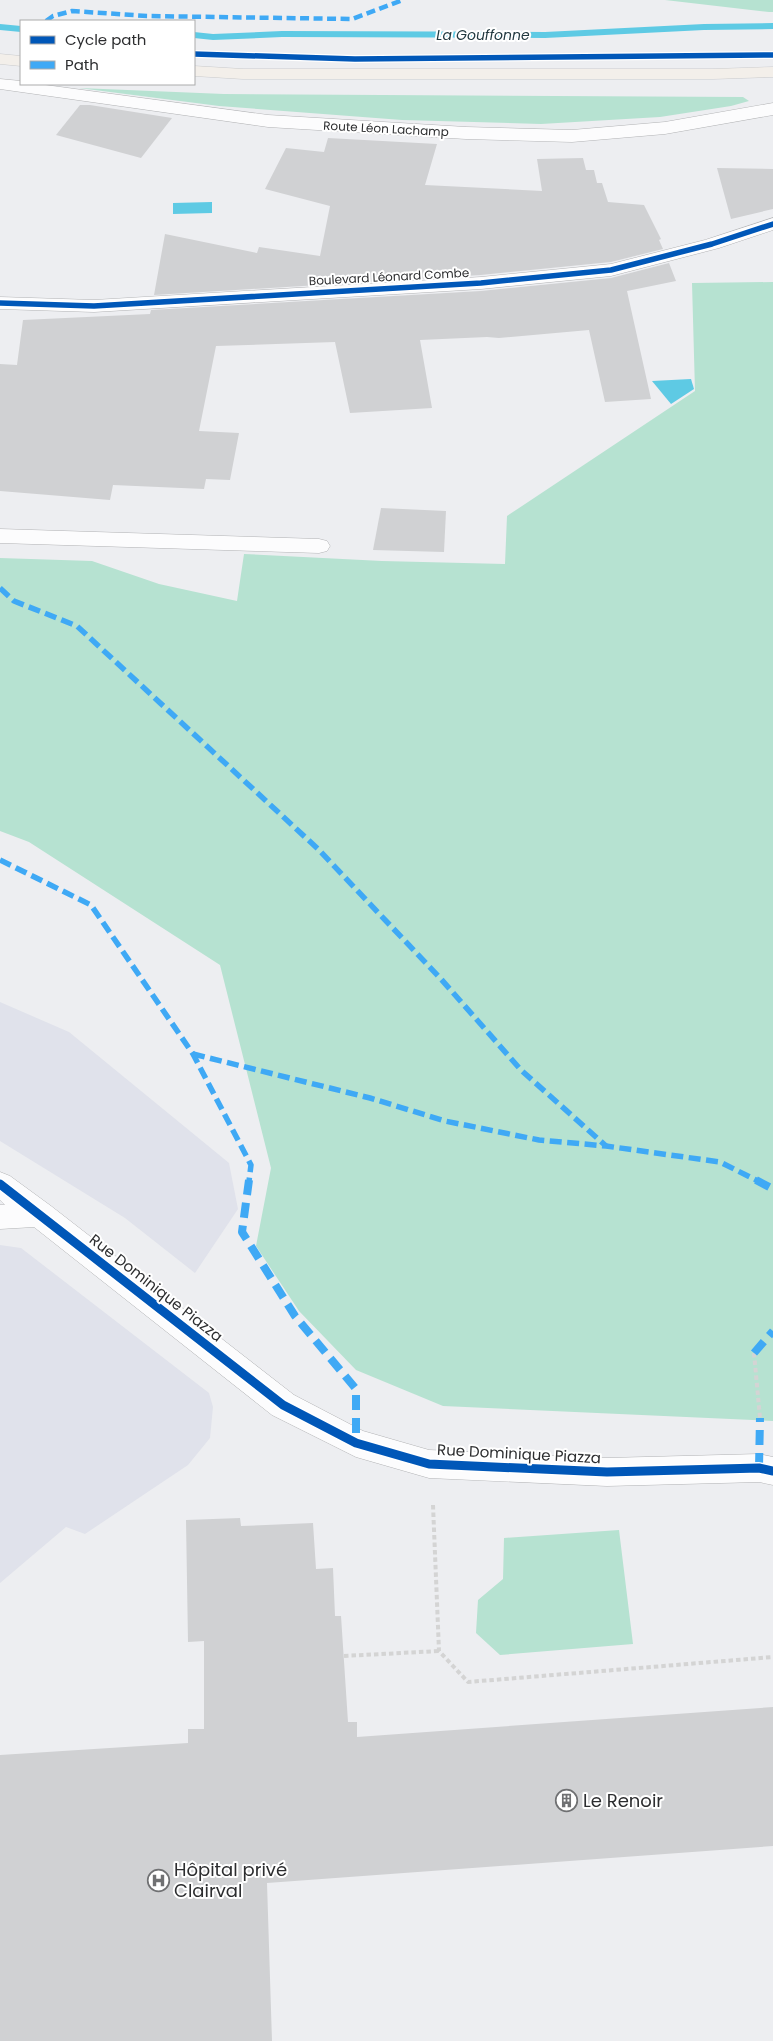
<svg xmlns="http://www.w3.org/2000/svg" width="773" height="2041" viewBox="0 0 773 2041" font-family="Poppins,sans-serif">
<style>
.built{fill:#e0e2eb}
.green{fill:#b6e2d1}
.water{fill:#5ecae4}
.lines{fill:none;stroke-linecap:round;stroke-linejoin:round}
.stream{fill:#5ecae4;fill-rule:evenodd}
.building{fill:#d0d1d3}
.minor-casing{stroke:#b2b3b5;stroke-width:1}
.primary-casing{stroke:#cacbcd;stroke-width:1}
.path{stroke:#d4d4d4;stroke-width:4;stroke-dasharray:4.5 3;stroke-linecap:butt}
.minor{fill:#fcfcfd;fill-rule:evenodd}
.primary{fill:#f3efea;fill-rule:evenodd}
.quiet-far2{stroke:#3fa9f5;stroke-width:4.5;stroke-dasharray:9 4.5;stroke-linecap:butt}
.quiet-far1{stroke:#3fa9f5;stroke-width:5.5;stroke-dasharray:12 5.5;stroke-linecap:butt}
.quiet{stroke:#3fa9f5;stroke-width:8;stroke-dasharray:15 8;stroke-linecap:butt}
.cycleway-far1-casing{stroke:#fff;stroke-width:8}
.cycleway-casing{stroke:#fff;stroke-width:12}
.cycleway-far1{stroke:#0057b8;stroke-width:5.5}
.cycleway{stroke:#0057b8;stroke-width:9}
.labels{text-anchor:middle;stroke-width:4;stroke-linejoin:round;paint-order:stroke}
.far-street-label{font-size:12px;fill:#2c2d2f;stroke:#fff}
.far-water-label{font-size:14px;font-style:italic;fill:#223940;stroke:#fff}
.street-label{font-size:15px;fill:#2c2d2f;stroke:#fff}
.near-poi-label{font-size:18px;fill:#2c2d2f;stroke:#fff;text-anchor:start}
</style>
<rect width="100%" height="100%" fill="#edeef1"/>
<g class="built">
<polygon points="0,1002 69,1032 229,1163 238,1209 195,1273 125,1218 0,1141"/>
<polygon points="0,1245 21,1248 209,1393 213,1407 210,1438 188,1465 85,1534 66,1527 0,1583"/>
</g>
<g class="green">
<polygon points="665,0 773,0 773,12 769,12"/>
<polygon points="79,88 224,94 743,97 749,101 731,106 660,117 541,124 402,120 219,106"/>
<polygon points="773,282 773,1421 443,1406 356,1370 299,1311 256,1246 271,1168 220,965 29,842 0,831 0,558 92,561 159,584 237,601 244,554 382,561 505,564 507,516 695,391 692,283"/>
<polygon points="619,1530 633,1644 500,1655 476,1633 478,1600 503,1579 504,1538"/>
</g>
<g class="water">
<polygon points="212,202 212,213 173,214 173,203"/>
<polygon points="691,379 694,389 671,404 652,381"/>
</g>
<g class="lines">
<g class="stream">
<polygon points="773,23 773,29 704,30 545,38 282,37 213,40 194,38 194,32 213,34 282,31 545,32 704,24"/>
<polygon points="0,24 21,26 21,32 0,30"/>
</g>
</g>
<g class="building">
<polygon points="80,105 90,105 172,118 141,158 56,135"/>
<polygon points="328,138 437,144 425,185 542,191 537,159 583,158 586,170 594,170 597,183 602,183 608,202 644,205 661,239 659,240 663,249 611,262 481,275 154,295 165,234 257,253 259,247 320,256 330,206 265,189 286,148 324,152"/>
<polygon points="717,168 773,169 773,209 731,219"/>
<polygon points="669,263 676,281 627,291 651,399 605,402 589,330 499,338 487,337 420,340 432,408 350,413 335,342 216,346 199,431 239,433 230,480 206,479 204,489 113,485 110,500 0,491 0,364 17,365 23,320 150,314 151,310 481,291 611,278"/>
<polygon points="381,508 446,511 444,552 373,550"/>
<polygon points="240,1518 241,1526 313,1523 316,1569 333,1568 335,1616 341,1616 348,1722 357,1722 357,1737 773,1707 773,1846 267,1883 272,2041 0,2041 0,1755 188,1743 188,1729 204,1729 204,1641 188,1642 186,1520"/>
</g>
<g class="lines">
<defs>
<g id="minor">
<polygon points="0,79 21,81 21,84 38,84 268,115 466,127 572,130 665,122 773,103 773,115 665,134 572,142 466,139 268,127 0,89"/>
<polygon points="773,218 773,230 719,248 611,276 481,289 94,312 0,309 0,297 94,300 481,277 611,264 705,240"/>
<polygon points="0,529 319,539 327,541 330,546 327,551 319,553 0,543"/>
<polygon points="0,1172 10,1176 51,1206 294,1395 363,1431 429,1450 607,1458 759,1454 773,1457 773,1485 759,1482 607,1486 429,1478 356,1457 272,1415 34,1227 0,1229 0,1205 5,1205 0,1200"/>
</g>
<g id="primary">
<polygon points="0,54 21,56 21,66 0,64"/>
<polygon points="194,66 243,69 713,69 773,67 773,77 713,79 243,79 194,76"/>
</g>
</defs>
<use href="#minor" class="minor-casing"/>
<use href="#primary" class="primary-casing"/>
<g class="path">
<polyline points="754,1353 760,1418"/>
<polyline points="433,1505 439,1651 468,1682 773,1657"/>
<polyline points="344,1656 439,1651"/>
</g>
<use href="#minor" class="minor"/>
<use href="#primary" class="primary"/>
<polyline class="quiet-far2" points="46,21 53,16 72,11 147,16 352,19 403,0"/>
<g class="quiet-far1">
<polyline points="0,588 14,601 77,626 318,849 441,979 521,1070 606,1146"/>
<polyline points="0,860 91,905 193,1054 251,1165 249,1181"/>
<polyline points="193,1054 370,1098 445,1121 539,1140 606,1146 720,1162 758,1181"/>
</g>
<g class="quiet">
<polyline points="249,1180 242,1232 295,1316 356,1389 356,1443"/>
<polyline points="756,1180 773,1189"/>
<polyline points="754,1353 773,1331"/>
<polyline points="759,1468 760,1418"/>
</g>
<defs>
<g id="cycleway-far1">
<polyline points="194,54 355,59 773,55"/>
<polyline points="0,303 94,306 481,283 611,270 712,244 773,224"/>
</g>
<polyline id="cycleway" points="0,1184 283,1405 356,1443 429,1464 607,1472 759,1468 773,1471"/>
</defs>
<use href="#cycleway-far1" class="cycleway-far1-casing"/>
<use href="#cycleway" class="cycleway-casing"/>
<use href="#cycleway-far1" class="cycleway-far1"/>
<use href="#cycleway" class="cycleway"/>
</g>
<defs>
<symbol id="building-ring" viewBox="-11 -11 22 22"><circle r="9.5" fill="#fff" stroke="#707173" stroke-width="1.5"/><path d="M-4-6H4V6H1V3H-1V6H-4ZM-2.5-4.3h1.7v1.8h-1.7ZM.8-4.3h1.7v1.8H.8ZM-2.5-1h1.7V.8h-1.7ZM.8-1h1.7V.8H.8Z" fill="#707173"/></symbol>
<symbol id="hospital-ring" viewBox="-11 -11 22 22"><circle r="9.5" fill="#fff" stroke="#707173" stroke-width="1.5"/><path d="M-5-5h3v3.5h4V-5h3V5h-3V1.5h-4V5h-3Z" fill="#707173"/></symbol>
</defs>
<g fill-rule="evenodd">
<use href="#building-ring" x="554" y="1788" width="25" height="25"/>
<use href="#hospital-ring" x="146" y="1868" width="25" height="25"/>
</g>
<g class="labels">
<g class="far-street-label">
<text transform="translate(386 129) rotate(3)" y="4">Route Léon Lachamp</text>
<text transform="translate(389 277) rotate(-3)" y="4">Boulevard Léonard Combe</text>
</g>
<g class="far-water-label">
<text x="483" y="40">La Gouffonne</text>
</g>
<g class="street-label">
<text transform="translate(156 1288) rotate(38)" y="5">Rue Dominique Piazza</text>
<text transform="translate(519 1454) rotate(3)" y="5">Rue Dominique Piazza</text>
</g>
<g class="near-poi-label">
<text x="583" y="1807">Le Renoir</text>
<text x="174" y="1876">Hôpital privé<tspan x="174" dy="21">Clairval</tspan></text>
</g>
</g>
<rect x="20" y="20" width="175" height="65" fill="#ffffff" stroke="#ababac"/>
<rect x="30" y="36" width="25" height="8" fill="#0057b8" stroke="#ababac"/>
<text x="65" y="45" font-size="15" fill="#2c2d2f">Cycle path</text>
<rect x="30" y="61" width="25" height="8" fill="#3fa9f5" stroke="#ababac"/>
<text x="65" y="70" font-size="15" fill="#2c2d2f">Path</text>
</svg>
